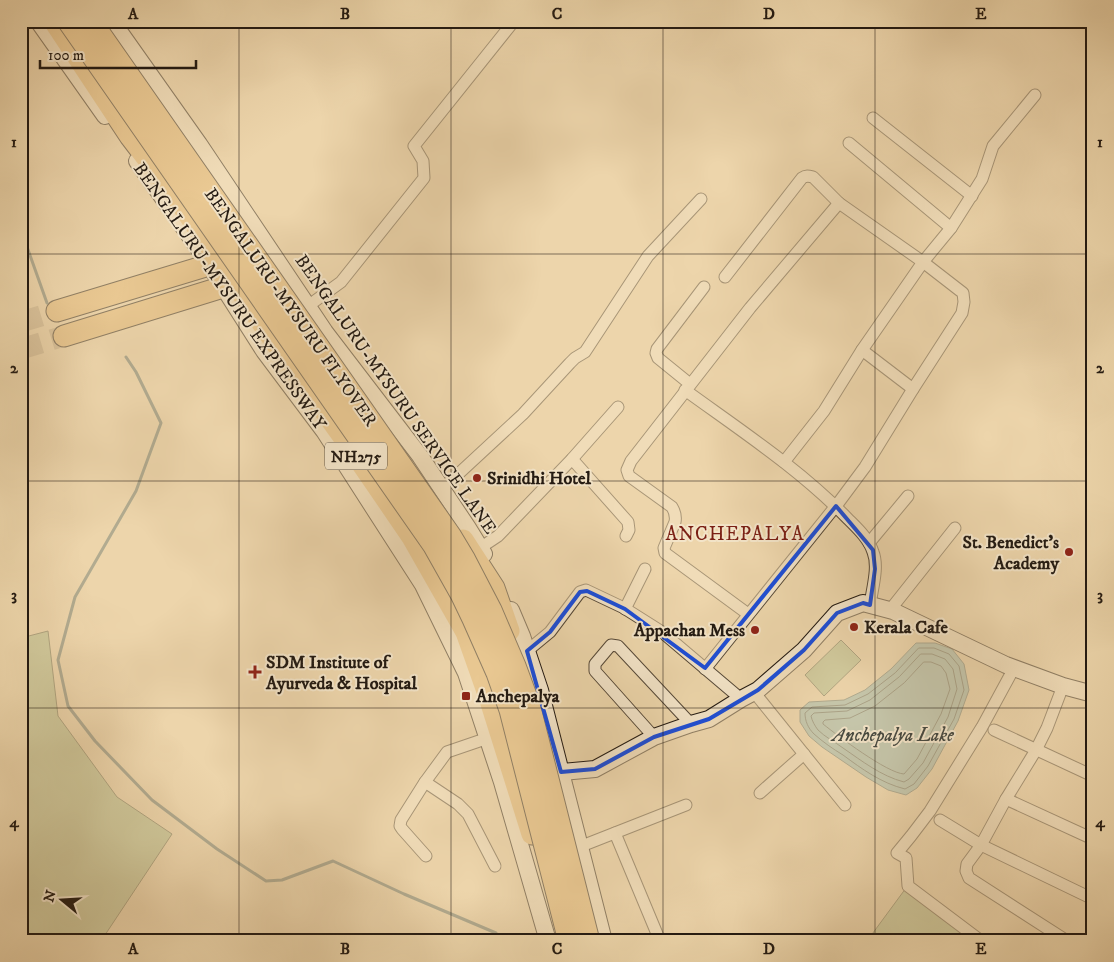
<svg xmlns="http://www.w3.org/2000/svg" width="1114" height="962" viewBox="0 0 1114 962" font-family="'IM FELL DW Pica',serif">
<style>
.green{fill:#b2bf8e;stroke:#6a6c50}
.water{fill:#9ab8af;stroke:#6a7970}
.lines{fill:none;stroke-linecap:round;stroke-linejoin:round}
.shore{stroke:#5e6960;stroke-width:1}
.stream{stroke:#6a7970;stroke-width:3}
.highway-tunnel{stroke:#c5b08c;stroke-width:21;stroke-dasharray:21 11;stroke-linecap:butt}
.street-casing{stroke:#564938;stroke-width:13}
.secondary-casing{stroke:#231a12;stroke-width:18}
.highway-casing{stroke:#231a12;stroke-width:23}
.street{stroke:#f3e4c8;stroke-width:11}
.secondary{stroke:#f3e4c8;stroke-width:16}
.highway{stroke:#e6bb76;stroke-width:21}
.highway-bridge-casing{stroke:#231a12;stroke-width:23;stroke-linecap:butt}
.highway-bridge{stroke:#e6bb76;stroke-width:21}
.marked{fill:none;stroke:#1d4ed8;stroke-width:4;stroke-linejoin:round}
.grid{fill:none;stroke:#231a12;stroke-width:1;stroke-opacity:0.55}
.poi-dot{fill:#8f2418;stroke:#f3e4c8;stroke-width:2}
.labels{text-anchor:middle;stroke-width:4;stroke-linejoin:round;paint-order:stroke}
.shield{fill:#f3e4c8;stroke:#615749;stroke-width:1}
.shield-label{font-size:16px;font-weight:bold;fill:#231a12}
.street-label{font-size:18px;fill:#231a12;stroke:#f3e4c8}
.poi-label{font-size:18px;font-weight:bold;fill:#231a12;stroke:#f3e4c8;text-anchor:start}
.neighbourhood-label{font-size:19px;letter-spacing:1px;fill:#7a1f14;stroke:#f3e4c8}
.water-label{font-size:19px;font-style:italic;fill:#474941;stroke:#f3e4c8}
.neatline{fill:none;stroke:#231a12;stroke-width:2}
.grid-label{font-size:16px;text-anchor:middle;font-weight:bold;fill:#231a12}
</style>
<rect width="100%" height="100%" fill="#edd6ab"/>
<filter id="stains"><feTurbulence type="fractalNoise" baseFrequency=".004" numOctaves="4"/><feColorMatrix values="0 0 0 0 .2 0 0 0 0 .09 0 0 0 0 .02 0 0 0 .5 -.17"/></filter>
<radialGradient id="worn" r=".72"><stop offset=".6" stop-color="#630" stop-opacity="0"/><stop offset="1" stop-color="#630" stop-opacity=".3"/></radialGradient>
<g class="green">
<polygon points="48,631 58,716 117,797 172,834 101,941 21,941 21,638"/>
<polygon points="841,640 861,660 824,696 805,675"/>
<polygon points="906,888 981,941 867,941"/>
</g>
<polygon class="water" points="916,643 935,643 952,649 964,664 969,690 958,721 932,769 917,788 906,795 888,790 866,777 822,747 809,736 800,722 800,710 809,702 844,700 865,690 891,669"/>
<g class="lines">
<g class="shore">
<path d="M919,648H934L949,654L959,666L964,690L954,719L928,766L914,784L905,789C881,783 862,769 843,755C833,749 823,742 814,734C808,728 805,721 805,713L812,707L845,705L868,694L895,673Z"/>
<path d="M921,654H932L945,659L953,669L957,689L948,717L923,763L909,779L904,782C881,776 862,761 843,748C835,742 825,737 818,730C815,726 812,721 811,716L814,713L847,711L870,700L899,677Z"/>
<path d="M924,662H931L941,666L946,673L950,689L941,714L917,759L904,774C887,773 838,736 823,724V722L825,720L850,718L875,706L904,683Z"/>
</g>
<g class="stream">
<polyline points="21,230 47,303"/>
<polyline points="126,357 136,372 161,423 136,491 75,597 58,660 68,706 95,741 152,800 217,849 266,881 282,880 333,861 404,894 496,933 501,941"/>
</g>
<g class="highway-tunnel">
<polyline points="21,322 57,311"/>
<polyline points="21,349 64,336"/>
</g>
<defs>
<g id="street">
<polyline points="873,118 972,196"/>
<polyline points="849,143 951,228"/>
<polyline points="308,306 341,282 424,178 423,161 414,146 514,21"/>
<polyline points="862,350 913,389"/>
<polyline points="690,384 658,358 656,353 657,349 704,287"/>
<path d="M685,390C740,430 801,470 848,519C857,528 869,539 873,552C879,567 872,589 870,605"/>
<polyline points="572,459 628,522 629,530 626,536"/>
<polyline points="784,462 824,411 862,350 923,262 951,228 982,179 993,146 1035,95"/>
<polyline points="442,489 523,414 570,363 575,358 585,352 648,256 701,199"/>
<polyline points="869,543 908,496"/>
<polyline points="480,548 498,536 572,459 618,407"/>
<polyline points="625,609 645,569"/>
<polyline points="890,610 955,528"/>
<path d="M748,614L665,553L664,548L675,522C676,517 675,512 672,507L629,476L627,470L631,461L750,308L839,203"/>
<polyline points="527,651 550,632 580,592 586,590 624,608 662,632 741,699"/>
<path d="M705,669L839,502L865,467L913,389L962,313L964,302L963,293L923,262L839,203L813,177C809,176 806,175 802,178L725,277"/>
<polyline points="1063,686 1047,728 1036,750 1006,799 981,845 967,864 966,871 969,878 1067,941"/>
<polyline points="754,692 845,805"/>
<polyline points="994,730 1093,776"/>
<polyline points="654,737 595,671 595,664 611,645 618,646 691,724"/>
<polyline points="425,782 458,804 468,814 495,866"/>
<polyline points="760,793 804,754"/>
<polyline points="1006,799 1093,839"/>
<polyline points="940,820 981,845 1093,899"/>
<polyline points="615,833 660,941"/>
<polyline points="574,849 686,805"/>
<polyline points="426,856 402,829 400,826 401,820 425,782 447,752 488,738"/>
<polyline points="981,941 908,886 906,858 897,853 911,836 930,811 982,727 1014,668"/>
</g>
<g id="secondary">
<polyline points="38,21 105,116"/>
<polyline points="112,21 199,144 325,332 420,456 468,528 484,554"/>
<polyline points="137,161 201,252 264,351 324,431 423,585 466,673 502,782 548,941"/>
<polyline points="511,610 522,636 540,690 604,941"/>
<polyline points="551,773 595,769 654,737 691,724 709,719 741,699 758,690 804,650 837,613 863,603 893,611 1006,665 1063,686 1093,694"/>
</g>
<g id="highway">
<polyline points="54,21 130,136 178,199 275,342 347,442 412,537 466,632 489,697 532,834"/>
<polyline points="57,311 209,265"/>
<polyline points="64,336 223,287"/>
<polyline points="463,540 494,588 509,631"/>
</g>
</defs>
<use href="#street" class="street-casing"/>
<use href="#secondary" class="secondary-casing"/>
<use href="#highway" class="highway-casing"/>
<use href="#street" class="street"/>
<use href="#secondary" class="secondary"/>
<use href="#highway" class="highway"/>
<defs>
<g id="highway-bridge">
<polyline points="68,21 434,546 461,594 473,619 497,673 510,710 569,941"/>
<polyline points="91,21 450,535 465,560 491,610 515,666 529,704 589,941"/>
</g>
</defs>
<use href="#highway-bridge" class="highway-bridge-casing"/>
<use href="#highway-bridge" class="highway-bridge"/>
</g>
<path d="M0 0H1114V962H0ZM836,506L873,550L875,569L870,605L863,603L837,613L804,650L758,690L709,719L654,737L595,769L561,772L527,651L550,632L580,592L587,591L625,609L705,668Z" fill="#edd6ab" fill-opacity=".55" fill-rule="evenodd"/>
<path class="marked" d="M836,506L873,550L875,569L870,605L863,603L837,613L804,650L758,690L709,719L654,737L595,769L561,772L527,651L550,632L580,592L587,591L625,609L705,668Z"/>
<path class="grid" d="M239,21V941M451,21V941M663,21V941M875,21V941M21,254H1093M21,481H1093M21,708H1093"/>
<g class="poi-dot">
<circle cx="477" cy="478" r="5"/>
<circle cx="1069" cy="552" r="5"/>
<circle cx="854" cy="627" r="5"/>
<circle cx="755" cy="630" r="5"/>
<path d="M252.5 664.5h5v5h5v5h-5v5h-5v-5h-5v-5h5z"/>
<rect x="461" y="691" width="10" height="10" rx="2.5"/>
</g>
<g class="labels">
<rect class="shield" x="325" y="442.5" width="62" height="27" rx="4"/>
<g class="shield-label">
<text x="356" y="462">NH275</text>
</g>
<g class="street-label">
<text transform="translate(230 296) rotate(55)" y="6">BENGALURU-MYSURU EXPRESSWAY</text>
<text transform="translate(291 307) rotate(55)" y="6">BENGALURU-MYSURU FLYOVER</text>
<text transform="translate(396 394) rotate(55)" y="6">BENGALURU-MYSURU SERVICE LANE</text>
</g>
<g class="poi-label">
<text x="487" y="484">Srinidhi Hotel</text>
<text x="1059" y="548" text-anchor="end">St. Benedict's<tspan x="1059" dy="21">Academy</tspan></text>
<text x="864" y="633">Kerala Cafe</text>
<text x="745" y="636" text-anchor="end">Appachan Mess</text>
<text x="266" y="668">SDM Institute of<tspan x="266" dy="21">Ayurveda &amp; Hospital</tspan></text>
<text x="476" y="702">Anchepalya</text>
</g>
<g class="neighbourhood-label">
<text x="735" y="540">ANCHEPALYA</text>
</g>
<g class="water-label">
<text x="893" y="741">Anchepalya Lake</text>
</g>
</g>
<rect width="1114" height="962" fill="none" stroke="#edd6ab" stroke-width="55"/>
<g transform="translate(62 900) rotate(288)" stroke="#f3e4c8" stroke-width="4" paint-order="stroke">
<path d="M0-4L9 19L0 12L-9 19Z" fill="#231a12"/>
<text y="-8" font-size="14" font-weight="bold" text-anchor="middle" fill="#231a12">N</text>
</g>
<path d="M40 60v8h156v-8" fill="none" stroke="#231a12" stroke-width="2.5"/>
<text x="48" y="60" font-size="15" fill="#231a12" stroke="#f3e4c8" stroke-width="4" paint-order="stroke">100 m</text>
<rect x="28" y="28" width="1058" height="906" class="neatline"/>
<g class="grid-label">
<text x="133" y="19">A</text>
<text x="345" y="19">B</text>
<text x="557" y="19">C</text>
<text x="769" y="19">D</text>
<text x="981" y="19">E</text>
<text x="14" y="147">1</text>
<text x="1100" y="147">1</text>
<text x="14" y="373">2</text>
<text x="1100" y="373">2</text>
<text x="14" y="600">3</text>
<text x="1100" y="600">3</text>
<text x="14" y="827">4</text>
<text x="1100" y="827">4</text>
<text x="133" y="954">A</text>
<text x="345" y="954">B</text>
<text x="557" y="954">C</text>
<text x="769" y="954">D</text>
<text x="981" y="954">E</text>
</g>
<rect width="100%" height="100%" filter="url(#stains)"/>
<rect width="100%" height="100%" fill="url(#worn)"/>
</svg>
